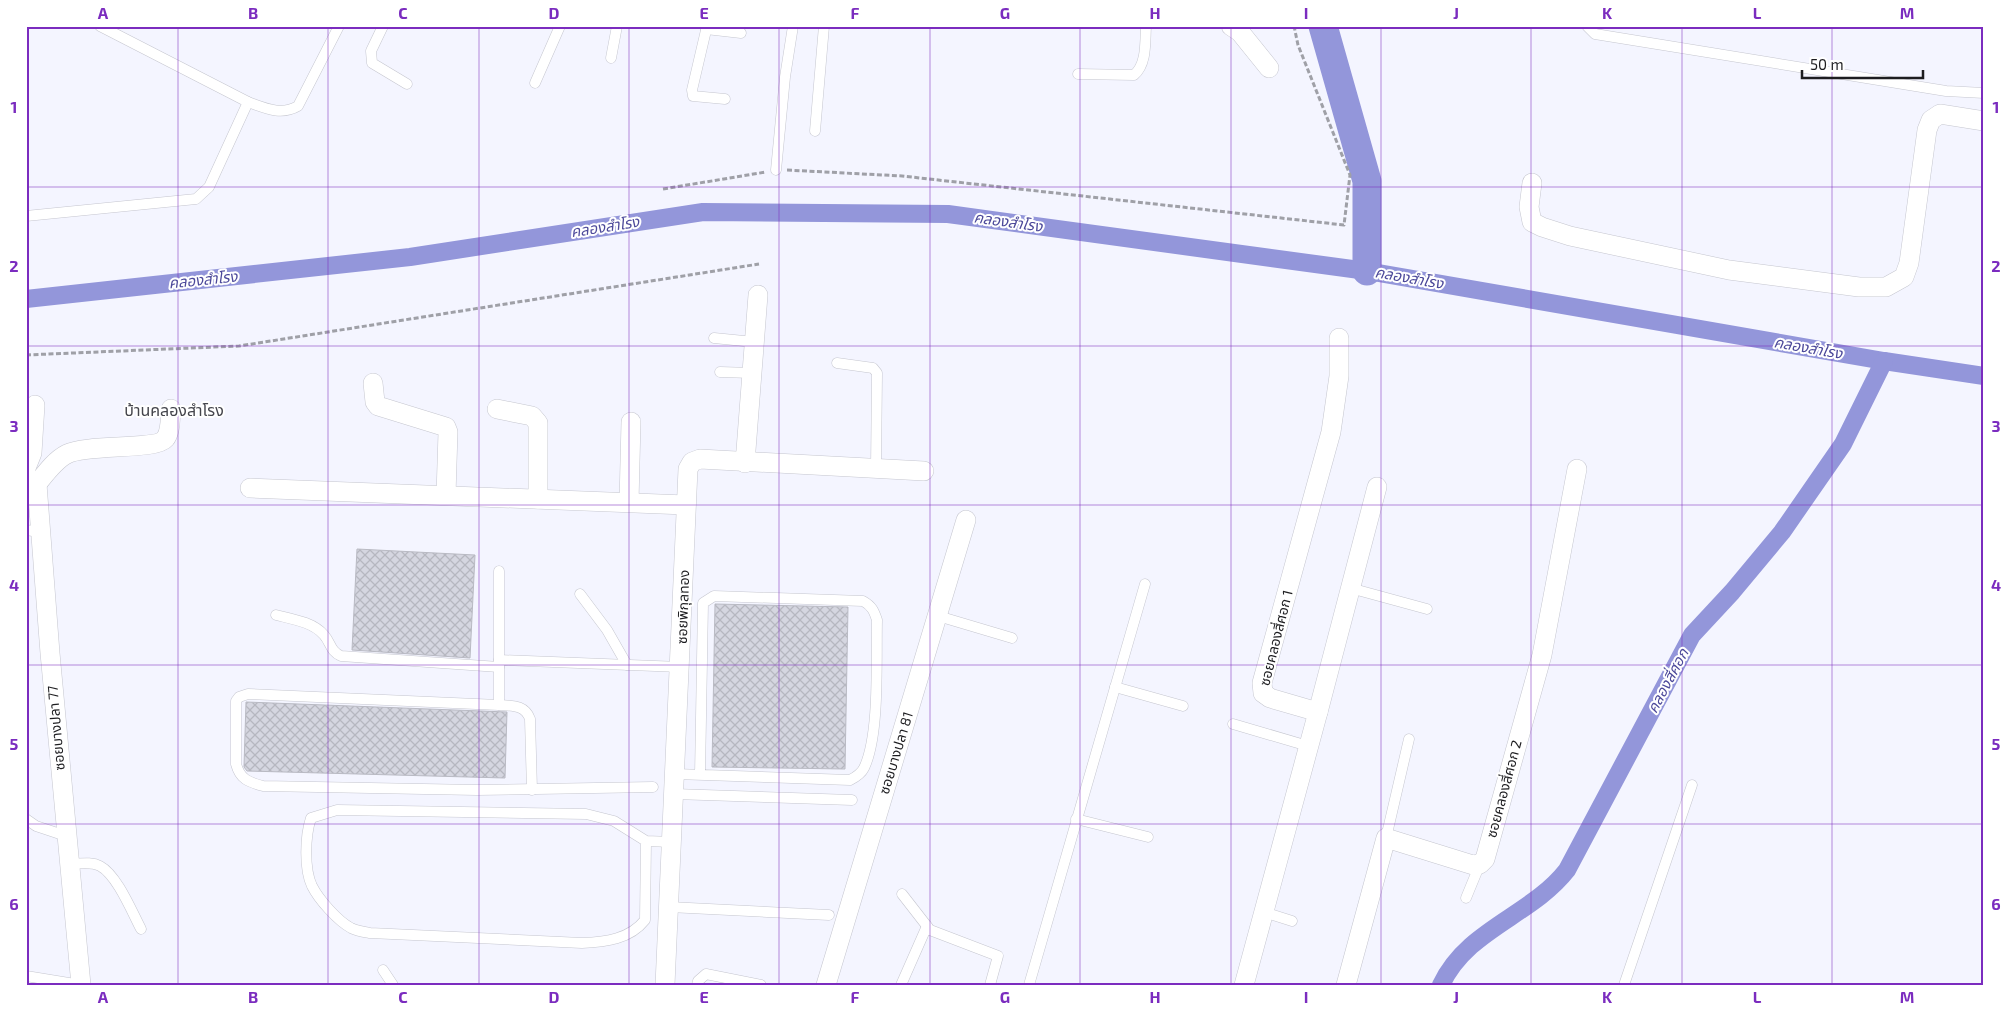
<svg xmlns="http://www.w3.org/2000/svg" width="2010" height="1011" viewBox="0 0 2010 1011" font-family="'Exo 2','Noto Sans Thai',sans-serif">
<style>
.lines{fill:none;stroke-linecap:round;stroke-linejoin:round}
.canal{stroke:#9396da;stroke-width:18}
.river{stroke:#9396da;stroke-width:29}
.building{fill:url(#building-cross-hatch);stroke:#b9bac3}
.lane-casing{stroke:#c5c6cf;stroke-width:11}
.street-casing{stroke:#c5c6cf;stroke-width:20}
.path{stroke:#9fa0a7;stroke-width:3;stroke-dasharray:5 2.5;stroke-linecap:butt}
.lane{stroke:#fff;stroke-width:10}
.street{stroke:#fff;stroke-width:19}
.grid{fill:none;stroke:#7b2cbf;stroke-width:1;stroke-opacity:0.55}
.labels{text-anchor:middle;stroke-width:4;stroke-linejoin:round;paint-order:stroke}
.street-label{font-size:14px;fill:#1d1d20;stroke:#fff}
.water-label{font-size:15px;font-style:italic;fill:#4c499a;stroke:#fff}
.quarter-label{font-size:16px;fill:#45464d;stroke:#fff}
.neatline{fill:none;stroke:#7b2cbf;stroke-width:2}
.grid-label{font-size:16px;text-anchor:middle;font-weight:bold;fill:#7b2cbf}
</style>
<defs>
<pattern id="building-cross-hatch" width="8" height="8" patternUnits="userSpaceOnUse" patternTransform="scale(1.25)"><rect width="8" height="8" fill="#d5d6e0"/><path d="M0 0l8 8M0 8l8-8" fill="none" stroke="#b6b7c0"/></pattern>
</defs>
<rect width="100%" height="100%" fill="#f4f5ff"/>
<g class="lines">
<g class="canal">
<polyline points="26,299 410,257 703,212 948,214 1367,271 1884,361 1984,376"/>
<path d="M1441,985C1467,929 1531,916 1567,870L1692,635L1732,592L1782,532L1843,444L1884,361"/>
</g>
<polyline class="river" points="1323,26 1367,181 1367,271"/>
</g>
<g class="building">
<polygon points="357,549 475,555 470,658 352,650"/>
<polygon points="715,604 848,607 845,769 712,767"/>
<polygon points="246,702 507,712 505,778 247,771 244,767"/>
</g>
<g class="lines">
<defs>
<g id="lane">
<path d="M100,26L248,102C265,108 281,116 298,106L339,26"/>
<polyline points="383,26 371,51 372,63 407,84"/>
<polyline points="707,26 692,90 693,96 725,99"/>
<polyline points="1587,26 1595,34 1946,91 1984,93"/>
<polyline points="706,29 741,33"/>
<polyline points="611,58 617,26"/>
<path d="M1078,74L1134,75C1147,64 1145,42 1146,26"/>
<polyline points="535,83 560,26"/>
<polyline points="815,131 824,26"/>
<polyline points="776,170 785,77 793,26"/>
<polyline points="26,216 196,199 209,187 248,102"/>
<polyline points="714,338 754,342"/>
<polyline points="837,363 873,368 877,373 876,469"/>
<polyline points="720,372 752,373"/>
<polyline points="26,530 40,532"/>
<polyline points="499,571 499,660"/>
<polyline points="1350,588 1427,609"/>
<polyline points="580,594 607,630 627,665"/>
<path d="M276,615C292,619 313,622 324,635C331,643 330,651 341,656L499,667"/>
<polyline points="938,616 1012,638"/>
<polyline points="1115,687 1183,706"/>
<path d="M499,705C513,706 525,705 530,719L532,790"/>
<polyline points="1233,724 1308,746"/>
<path d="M675,774L850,780C856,777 861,774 864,768C880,735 876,659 877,620C874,611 872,606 863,601L714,596L703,603L700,775"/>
<path d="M653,787L477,790L263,786C248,782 240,779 236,764V701L239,697L248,694L499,705V660L681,667"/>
<polyline points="674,794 852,800"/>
<polyline points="26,819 36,826 66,836"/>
<polyline points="1076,819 1148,837"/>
<polyline points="1386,838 1409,739"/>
<path d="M646,841L645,920C630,939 606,942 582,943L370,933C364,932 357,931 351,928C338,921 319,900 312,886C304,869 305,836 311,818L337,810L586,814L614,821L646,841L672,842"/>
<path d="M69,864C79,864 91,861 100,866C117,875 132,912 141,929"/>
<polyline points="902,894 930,930 998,956 990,985"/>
<polyline points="1466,898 1480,864"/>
<polyline points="669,907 829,915"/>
<polyline points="1264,912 1292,921"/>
<polyline points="383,970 393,985"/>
<polyline points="26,976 81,985"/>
<polyline points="697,985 698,981 706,974 761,985"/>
<polyline points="901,985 927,926"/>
<polyline points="1029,985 1145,584"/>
<polyline points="1624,985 1692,785"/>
</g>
<g id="street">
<polyline points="1231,26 1240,32 1269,68"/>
<polyline points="1532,183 1529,207 1532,222 1542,227 1570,236 1729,270 1859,287 1886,287 1904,277 1909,263 1927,130 1931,120 1940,114 1984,121"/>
<polyline points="373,383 375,402 378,406 446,427 448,432 446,495"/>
<polyline points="497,409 532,416 538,423 538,499"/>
<polyline points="745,463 758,295"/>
<polyline points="26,468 32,453 35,405"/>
<polyline points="26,476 37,484 50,653 81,985"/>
<path d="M37,484C45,474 55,460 67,454C86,444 156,450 165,439C171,432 170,418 171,409"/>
<polyline points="250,488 686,505"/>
<polyline points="629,502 631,422"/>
<polyline points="1318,712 1377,487"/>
<polyline points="665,985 688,469 692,462 700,459 924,471"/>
<polyline points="826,985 966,520"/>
<polyline points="1244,985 1318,712 1270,698 1263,693 1262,683 1331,432 1339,376 1339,338"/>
<polyline points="1346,985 1386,838 1473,865 1480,864 1485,859 1542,655 1577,469"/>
</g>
</defs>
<use href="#lane" class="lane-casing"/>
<use href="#street" class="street-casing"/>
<g class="path">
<polyline points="787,170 902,176 1344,225 1350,175 1298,45 1294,26"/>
<polyline points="663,189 766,172"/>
<polyline points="26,355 239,346 759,264"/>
</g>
<use href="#lane" class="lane"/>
<use href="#street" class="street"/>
</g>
<path class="grid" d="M178,26V985M328,26V985M479,26V985M629,26V985M779,26V985M930,26V985M1080,26V985M1231,26V985M1381,26V985M1531,26V985M1682,26V985M1832,26V985M26,187H1984M26,346H1984M26,505H1984M26,665H1984M26,824H1984"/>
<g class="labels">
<g class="street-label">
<text transform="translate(683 607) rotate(-88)" y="5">ซอยพิกุลทอง</text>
<text transform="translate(1276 638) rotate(-76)" y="5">ซอยคลองสี่ศอก 1</text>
<text transform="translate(56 728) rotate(-95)" y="5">ซอยบางปลา 77</text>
<text transform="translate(896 753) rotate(-73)" y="5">ซอยบางปลา 81</text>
<text transform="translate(1504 789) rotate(-75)" y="5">ซอยคลองสี่ศอก 2</text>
</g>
<g class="water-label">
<text transform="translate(1008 222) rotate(8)" y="5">คลองสำโรง</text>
<text transform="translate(605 227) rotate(-9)" y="5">คลองสำโรง</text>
<text transform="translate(1409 278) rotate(10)" y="5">คลองสำโรง</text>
<text transform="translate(203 280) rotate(-6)" y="5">คลองสำโรง</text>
<text transform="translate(1808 348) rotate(10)" y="5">คลองสำโรง</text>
<text transform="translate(1668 681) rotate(-62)" y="5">คลองสี่ศอก</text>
</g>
<g class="quarter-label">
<text x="174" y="416">บ้านคลองสำโรง</text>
</g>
</g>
<rect width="2010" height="1011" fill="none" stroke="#ffffff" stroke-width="55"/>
<path d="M1802 70v8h121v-8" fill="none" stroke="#1d1d20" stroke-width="2.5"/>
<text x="1810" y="70" font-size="15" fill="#1d1d20" stroke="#ffffff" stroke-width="4" paint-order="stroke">50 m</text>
<rect x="28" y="28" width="1954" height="956" class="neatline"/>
<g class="grid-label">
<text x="103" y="19">A</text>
<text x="253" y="19">B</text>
<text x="403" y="19">C</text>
<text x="554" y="19">D</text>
<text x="704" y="19">E</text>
<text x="855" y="19">F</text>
<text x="1005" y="19">G</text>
<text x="1155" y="19">H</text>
<text x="1306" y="19">I</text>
<text x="1456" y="19">J</text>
<text x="1607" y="19">K</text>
<text x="1757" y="19">L</text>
<text x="1907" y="19">M</text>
<text x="14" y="113">1</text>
<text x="1996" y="113">1</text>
<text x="14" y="272">2</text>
<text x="1996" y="272">2</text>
<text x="14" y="432">3</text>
<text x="1996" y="432">3</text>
<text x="14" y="591">4</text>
<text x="1996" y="591">4</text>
<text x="14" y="750">5</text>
<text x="1996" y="750">5</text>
<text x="14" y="910">6</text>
<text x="1996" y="910">6</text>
<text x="103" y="1003">A</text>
<text x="253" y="1003">B</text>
<text x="403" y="1003">C</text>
<text x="554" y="1003">D</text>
<text x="704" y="1003">E</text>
<text x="855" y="1003">F</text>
<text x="1005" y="1003">G</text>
<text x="1155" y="1003">H</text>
<text x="1306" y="1003">I</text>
<text x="1456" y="1003">J</text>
<text x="1607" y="1003">K</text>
<text x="1757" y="1003">L</text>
<text x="1907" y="1003">M</text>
</g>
</svg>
